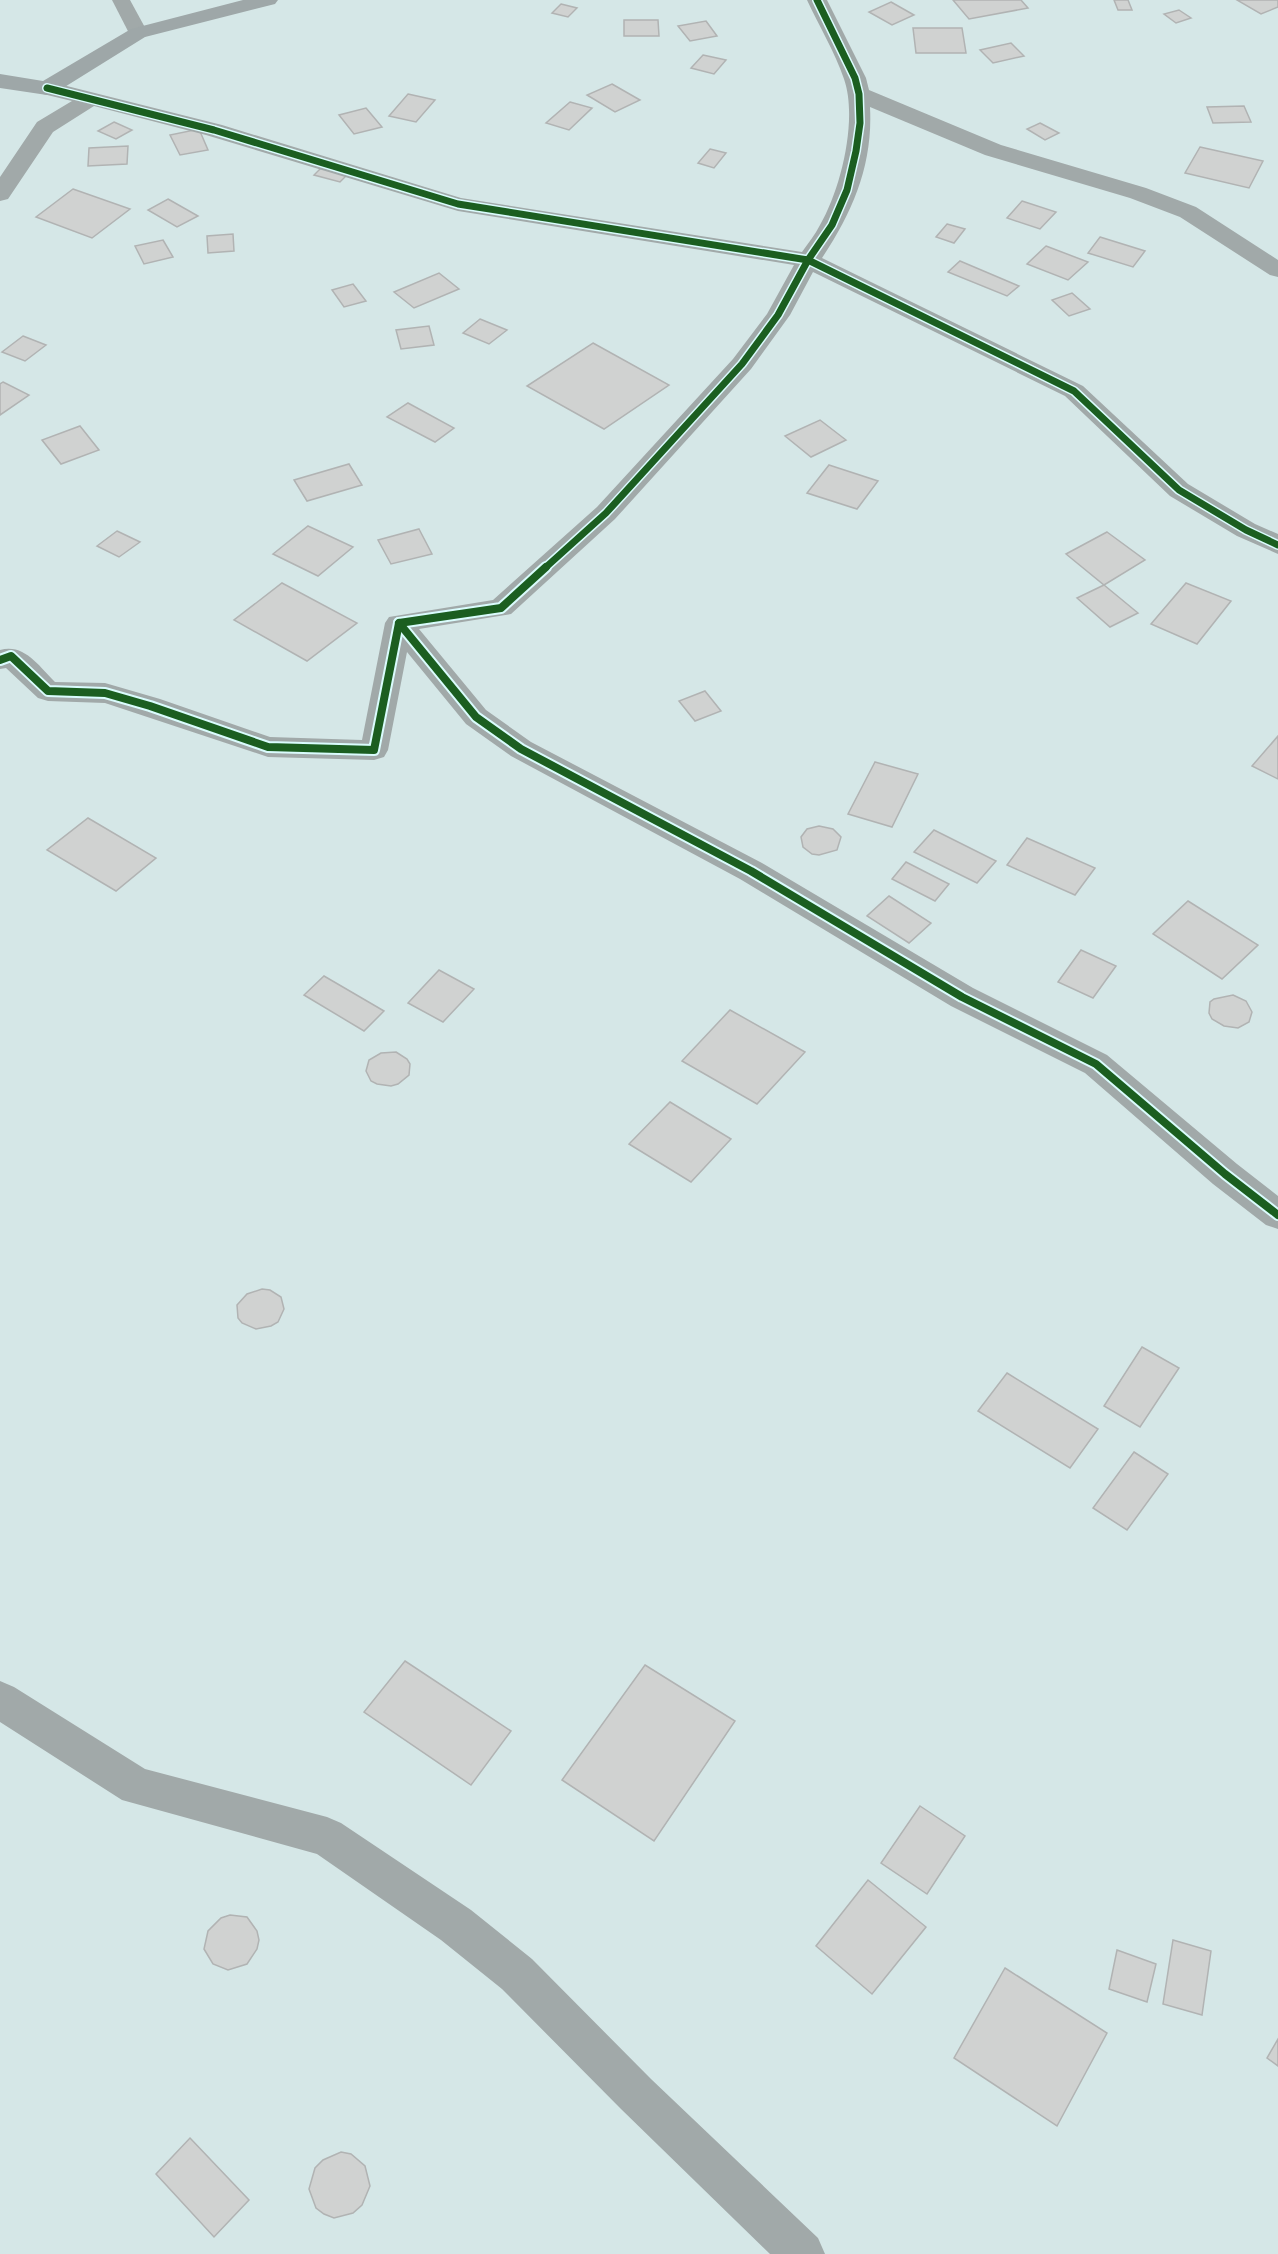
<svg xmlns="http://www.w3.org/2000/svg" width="1278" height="2254" viewBox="0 0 1278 2254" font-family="'Libre Baskerville',serif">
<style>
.building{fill:#d0d2d1;stroke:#b1b3b3;stroke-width:1.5}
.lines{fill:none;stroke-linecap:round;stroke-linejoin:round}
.lane{fill:#a1a9a9;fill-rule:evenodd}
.street{fill:#a1a9a9;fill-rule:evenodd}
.secondary{fill:#9ea7a8;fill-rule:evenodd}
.cycleway-far1-casing{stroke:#dafcfd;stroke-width:10}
.cycleway-casing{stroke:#dafcfd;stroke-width:12}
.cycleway-far1{stroke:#1b5e20;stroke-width:7}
.cycleway{stroke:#1b5e20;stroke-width:8}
</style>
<rect width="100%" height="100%" fill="#d5e7e7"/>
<g class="building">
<polygon points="953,0 1021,0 1028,8 969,19"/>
<polygon points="1114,0 1128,0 1132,10 1118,10"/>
<polygon points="1237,0 1278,0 1278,7 1261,14"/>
<polygon points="891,2 914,15 892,25 869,12"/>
<polygon points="561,4 577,8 568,17 552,13"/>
<polygon points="1179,10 1191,18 1176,23 1164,14"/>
<polygon points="624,20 658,20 659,36 624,36"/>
<polygon points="706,21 717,36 690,41 678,26"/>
<polygon points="913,28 962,28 966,53 916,53"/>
<polygon points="1011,43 1024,56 993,63 980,50"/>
<polygon points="703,55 726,60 714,74 691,68"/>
<polygon points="612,84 640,100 615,112 587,95"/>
<polygon points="408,94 435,100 416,122 389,116"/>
<polygon points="570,102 592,108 569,130 546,123"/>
<polygon points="1244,106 1251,122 1213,123 1207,107"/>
<polygon points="366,108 382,127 354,134 339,115"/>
<polygon points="114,122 132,130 116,139 98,131"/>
<polygon points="1040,123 1059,133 1045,140 1027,129"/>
<polygon points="199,129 208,150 180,155 170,135"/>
<polygon points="128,146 127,164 88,166 89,148"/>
<polygon points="1200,147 1263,161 1249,188 1185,173"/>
<polygon points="710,149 726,153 714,168 698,163"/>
<polygon points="324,165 350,172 340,182 314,175"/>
<polygon points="73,189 130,209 92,238 36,217"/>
<polygon points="168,199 198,216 177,227 148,210"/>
<polygon points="1022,201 1056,212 1040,229 1007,218"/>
<polygon points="947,224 965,229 954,243 936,237"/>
<polygon points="233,234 234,251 208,253 207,236"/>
<polygon points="1100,237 1145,251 1133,267 1088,253"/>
<polygon points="163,240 173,257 144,264 135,246"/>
<polygon points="1046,246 1088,262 1068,280 1027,264"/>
<polygon points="960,261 1019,286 1007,296 948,272"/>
<polygon points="439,273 459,289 414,308 394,292"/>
<polygon points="353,284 366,301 344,307 332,290"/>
<polygon points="1072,293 1090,309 1069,316 1052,300"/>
<polygon points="480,319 507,330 489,344 463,333"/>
<polygon points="429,326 434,345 401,349 396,330"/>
<polygon points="23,336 46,345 25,361 2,352"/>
<polygon points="593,343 669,385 604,429 527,386"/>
<polygon points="3,382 29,395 0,415 0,384"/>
<polygon points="408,403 454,428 435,442 387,417"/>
<polygon points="820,420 846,440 811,457 785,436"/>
<polygon points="80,426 99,450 61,464 42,440"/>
<polygon points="349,464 362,485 307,501 294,480"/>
<polygon points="829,465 878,481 857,509 807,493"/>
<polygon points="308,526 353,547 318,576 273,554"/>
<polygon points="419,529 432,554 391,564 378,540"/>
<polygon points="117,531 140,542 119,557 97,546"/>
<polygon points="1107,532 1145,560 1104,585 1066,554"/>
<polygon points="282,583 357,623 307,661 234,620"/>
<polygon points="1186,583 1231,601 1197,644 1151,624"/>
<polygon points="1104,585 1138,613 1110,627 1077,598"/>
<polygon points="705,691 721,711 695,721 679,701"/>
<polygon points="1278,736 1278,779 1252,766"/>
<polygon points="875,762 918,774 892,827 848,814"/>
<polygon points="88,818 156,858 116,891 47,850"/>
<polygon points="819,826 833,829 841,837 837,850 819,855 812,854 803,847 801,837 807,829"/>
<polygon points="934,830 996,861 977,883 914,852"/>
<polygon points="1027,838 1095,868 1075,895 1007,865"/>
<polygon points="906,862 949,884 935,901 892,879"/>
<polygon points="889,896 931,923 909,943 867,916"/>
<polygon points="1188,901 1258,945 1222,979 1153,934"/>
<polygon points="1081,950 1116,966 1093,998 1058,982"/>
<polygon points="439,970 474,989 443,1022 408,1003"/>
<polygon points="324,976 384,1011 364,1031 304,995"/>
<polygon points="1233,995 1246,1001 1252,1012 1249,1022 1238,1028 1224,1026 1212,1019 1209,1013 1210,1002 1214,999"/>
<polygon points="730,1010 805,1052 757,1104 682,1061"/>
<polygon points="396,1052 407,1059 410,1064 409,1075 398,1084 391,1086 377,1084 371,1081 366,1071 369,1060 381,1053"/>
<polygon points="670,1102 731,1139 691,1182 629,1144"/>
<polygon points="262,1289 270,1290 281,1297 284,1309 278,1322 271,1326 256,1329 242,1323 238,1318 237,1305 247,1294"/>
<polygon points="1142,1347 1179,1368 1140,1427 1104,1406"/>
<polygon points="1007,1373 1098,1429 1070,1468 978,1411"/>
<polygon points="1134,1452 1168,1474 1127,1530 1093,1508"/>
<polygon points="405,1661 511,1731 471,1785 364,1712"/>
<polygon points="645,1665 735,1721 654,1841 562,1780"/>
<polygon points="920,1806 965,1836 927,1894 881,1863"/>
<polygon points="868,1880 926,1927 872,1994 816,1946"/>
<polygon points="230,1915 247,1917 257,1931 259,1940 257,1949 247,1964 228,1970 213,1964 204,1949 208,1931 221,1918"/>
<polygon points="1173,1940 1211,1951 1202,2015 1163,2004"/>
<polygon points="1117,1950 1156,1964 1147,2002 1109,1989"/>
<polygon points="1005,1968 1107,2033 1057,2126 954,2058"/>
<polygon points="1278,2039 1278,2066 1267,2058"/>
<polygon points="190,2138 249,2200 214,2237 156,2174"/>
<polygon points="341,2152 351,2154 365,2166 370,2186 362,2205 353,2213 334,2218 324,2214 316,2208 309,2189 315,2168 323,2160"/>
</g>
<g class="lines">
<polygon class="lane" points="112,0 130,0 148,33 145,37 131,37"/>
<g class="street">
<path d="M807,0H827L866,78L869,90L1001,145L1146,188L1196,207L1278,260V277L1270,275L1180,217L1130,198L985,155L870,107C873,165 853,211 822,258L1083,386L1188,484L1255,524L1278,534V554L1237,536L1170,496L1065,396L813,272L790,315L751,369L615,519L511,614L419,629L486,710L531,742L762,863L973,988L1107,1055L1237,1164L1278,1196V1229L1266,1225L1213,1184L1085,1073L951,1006L740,879L511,756L466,724L407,652L388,750L384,757L374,760L268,757L105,703L48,701L38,698L6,668L0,669V650C24,643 39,666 55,682L105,683L160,699L270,737L362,740L385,623L389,617L493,600L597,507L733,359L767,314L794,265L458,211L206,135L94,106L53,132L8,199L0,201V177L37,122L72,101L39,93L36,88L39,83L47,81L222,125L461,198L802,252C808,243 815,235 820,225C841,189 858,119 844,79C835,52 819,26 807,0Z"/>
<polygon points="0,1681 14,1687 145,1769 327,1817 341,1823 471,1910 532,1959 651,2079 818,2238 825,2254 770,2254 621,2109 502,1989 441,1940 317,1854 122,1800 0,1722"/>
</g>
<polygon class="secondary" points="243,0 278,0 275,4 145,37 55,93 47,95 0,88 0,74 43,81 131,29"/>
<defs>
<g id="cycleway-far1">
<polyline points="47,88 214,130 458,204 808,260 1074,391 1179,490 1246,530 1278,545"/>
<polyline points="545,568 606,513 742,364 778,315 808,260 832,225 847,190 856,151 860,123 859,94 855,78 817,0"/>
</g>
<g id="cycleway">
<polyline points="399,623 476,717 521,749 751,871 962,997 1096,1064 1225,1174 1278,1215"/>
<polyline points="0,660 11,656 48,691 105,693 150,706 268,747 374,750 399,623 501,608 546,567"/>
</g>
</defs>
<use href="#cycleway-far1" class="cycleway-far1-casing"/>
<use href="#cycleway" class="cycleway-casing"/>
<use href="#cycleway-far1" class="cycleway-far1"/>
<use href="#cycleway" class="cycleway"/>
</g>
</svg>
